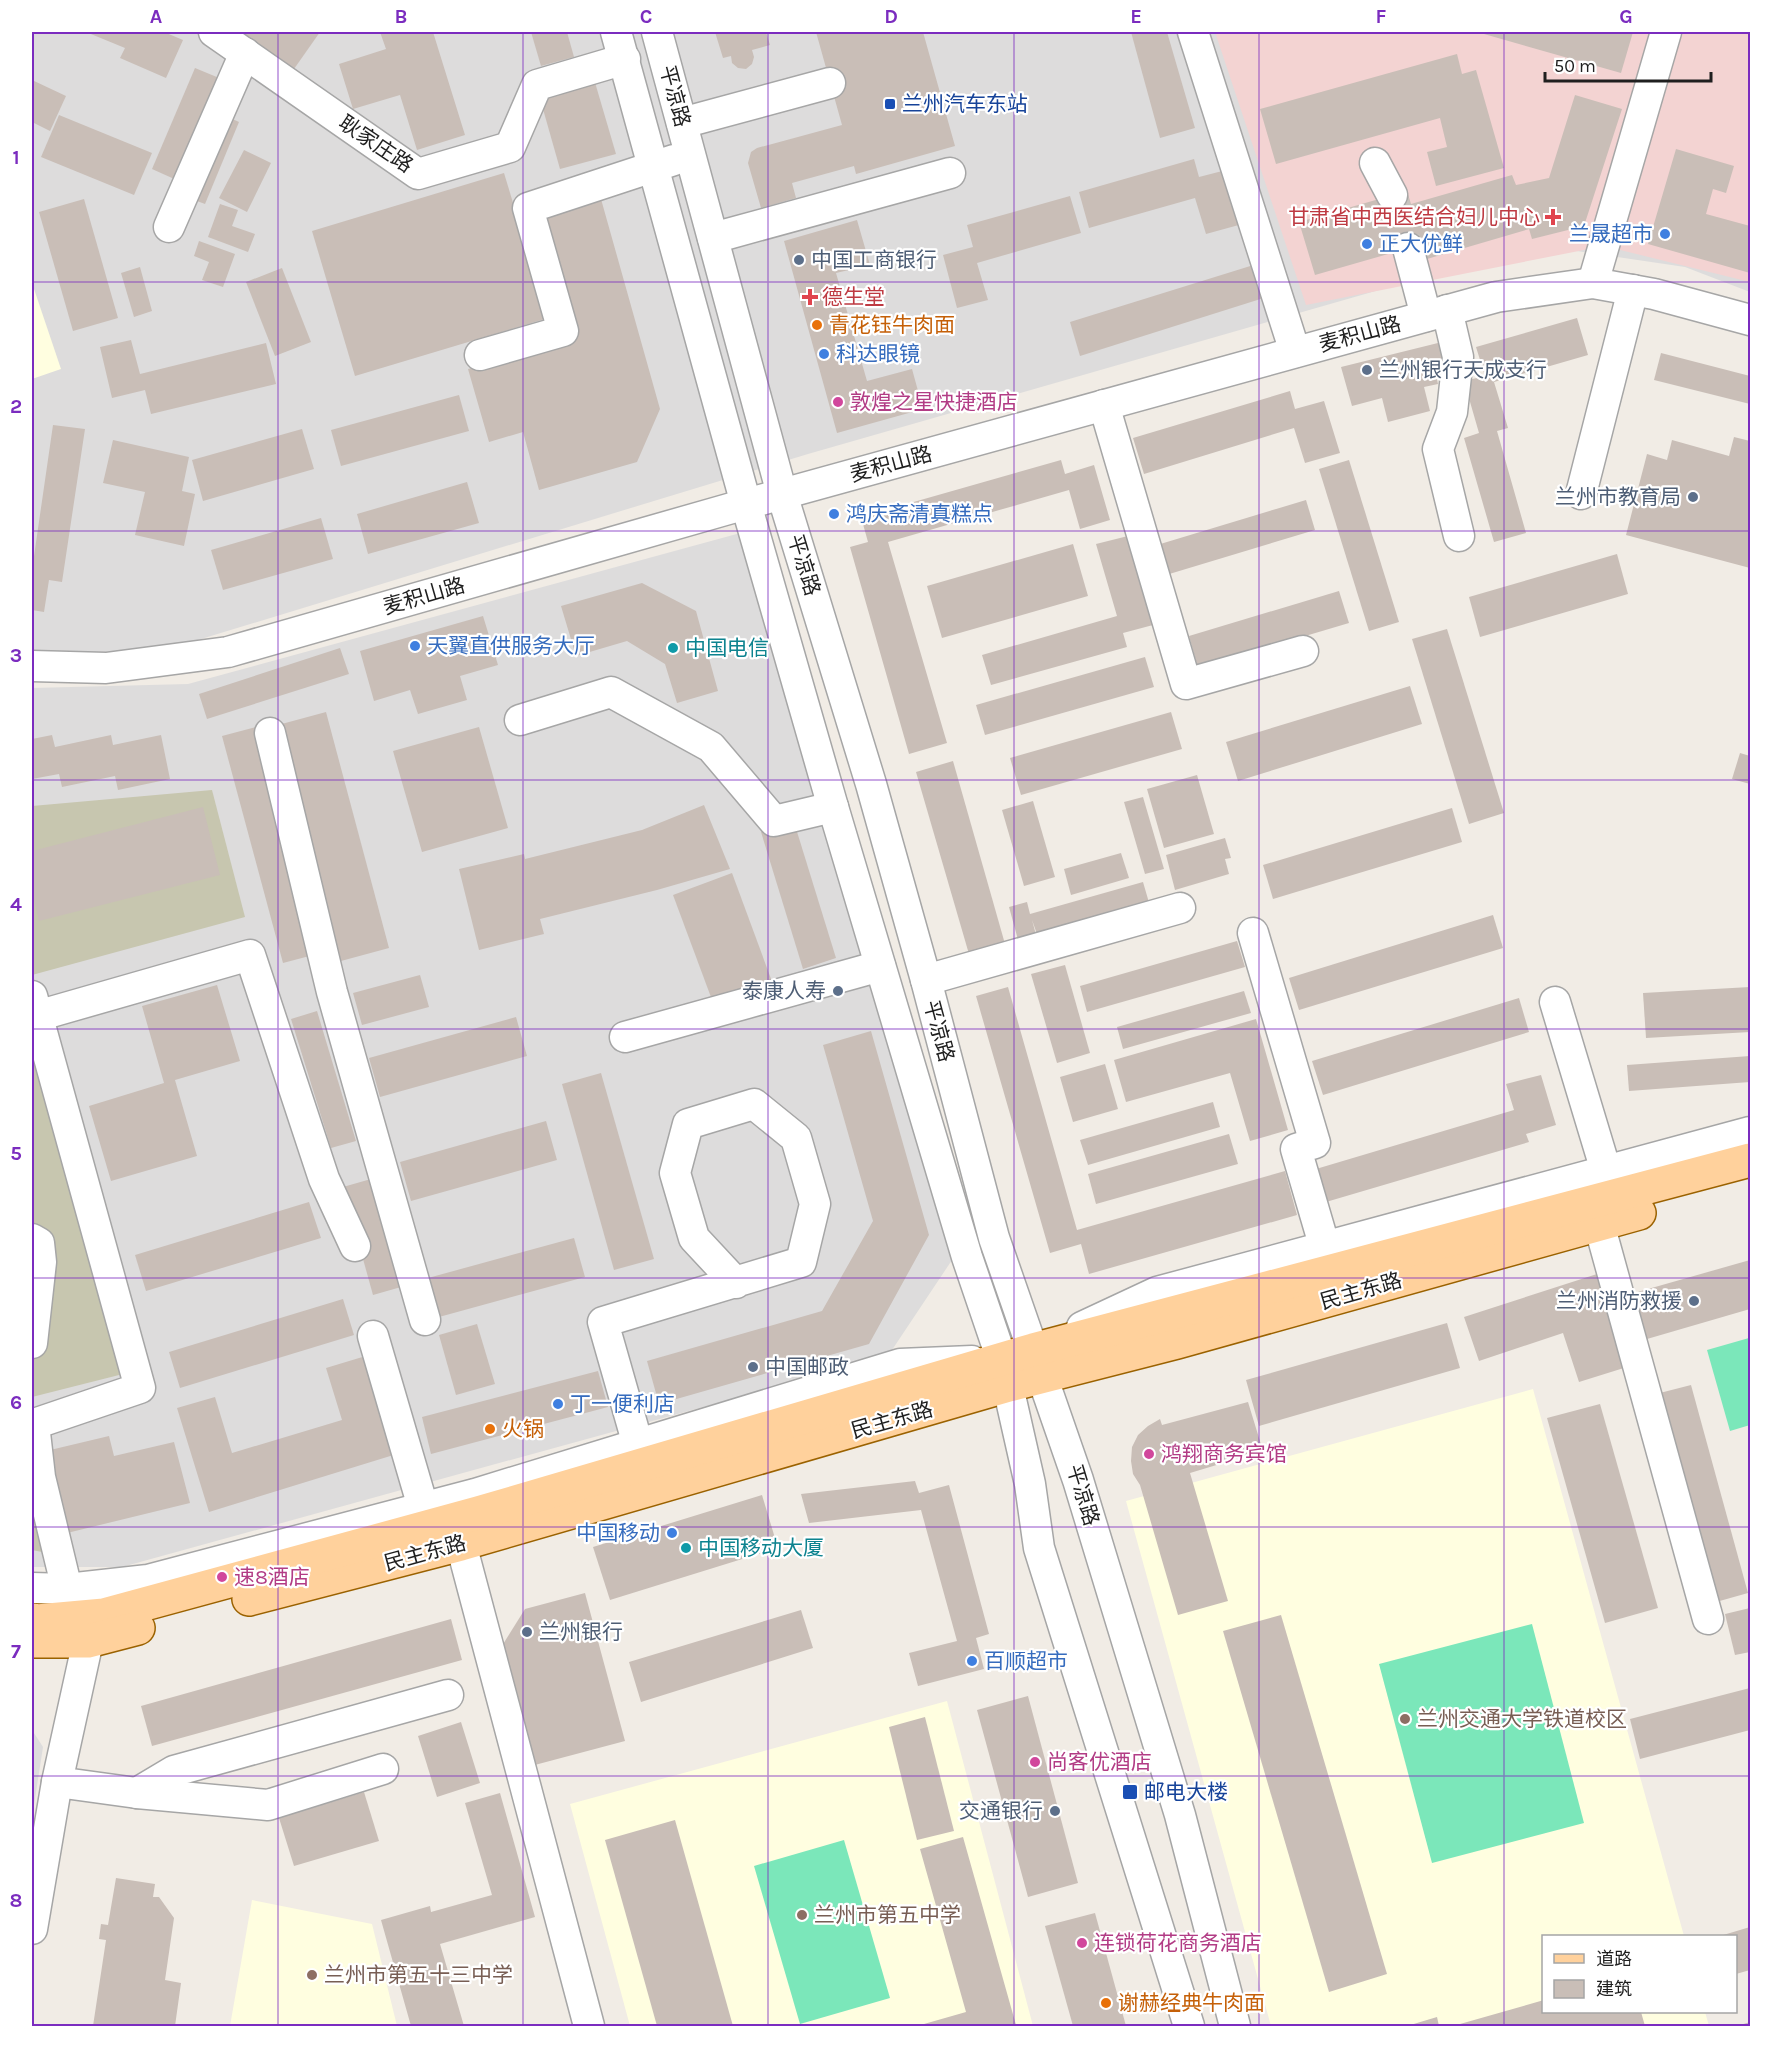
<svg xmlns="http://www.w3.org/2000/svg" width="1782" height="2058" viewBox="0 0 1782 2058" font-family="Karla,'Noto Sans SC',sans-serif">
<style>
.residential{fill:#dddcdc}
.commercial{fill:#f3d3d2}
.education{fill:#fffee0}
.construction{fill:#c7c6af}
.pitch{fill:#7be7ba}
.building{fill:#c9beb7}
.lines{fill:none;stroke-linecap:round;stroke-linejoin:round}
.minor-tunnel{stroke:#c7c3bd;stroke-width:30;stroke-dasharray:30 15;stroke-linecap:butt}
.minor-casing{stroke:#a6a6a6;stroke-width:33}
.major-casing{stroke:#9b6200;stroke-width:36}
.minor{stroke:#fff;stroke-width:30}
.major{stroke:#ffd19c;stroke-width:33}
.grid{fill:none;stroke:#7b2cbf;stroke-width:1.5;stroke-opacity:0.55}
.transit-dot{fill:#1a4fb4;stroke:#fff;stroke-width:2}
.health-dot{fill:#e0444e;stroke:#fff;stroke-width:2}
.shop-dot{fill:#3f7fe0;stroke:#fff;stroke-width:2}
.service-dot{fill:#5c6f8a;stroke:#fff;stroke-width:2}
.food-dot{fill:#e8710a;stroke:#fff;stroke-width:2}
.hotel-dot{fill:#d1479c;stroke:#fff;stroke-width:2}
.culture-dot{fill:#0f9aa8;stroke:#fff;stroke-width:2}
.education-dot{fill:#8d6e63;stroke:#fff;stroke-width:2}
.labels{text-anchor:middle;stroke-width:4.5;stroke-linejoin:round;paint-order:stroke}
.street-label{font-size:21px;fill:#1f1f1f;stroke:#fff}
.transit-label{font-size:21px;fill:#164399;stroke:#fff;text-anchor:start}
.health-label{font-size:21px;fill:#be3a42;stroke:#fff;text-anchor:end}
.shop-label{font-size:21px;fill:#366cbe;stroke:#fff;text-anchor:start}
.service-label{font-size:21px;fill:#4e5e75;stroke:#fff;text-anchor:start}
.food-label{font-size:21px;fill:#c56008;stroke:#fff;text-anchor:start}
.hotel-label{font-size:21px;fill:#b23c85;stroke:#fff;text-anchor:start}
.culture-label{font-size:21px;fill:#0d838f;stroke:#fff;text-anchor:start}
.education-label{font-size:21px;fill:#785e54;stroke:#fff;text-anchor:start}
.neatline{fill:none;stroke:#7b2cbf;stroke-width:2}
.grid-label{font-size:20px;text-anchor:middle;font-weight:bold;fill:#7b2cbf}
</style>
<rect width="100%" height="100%" fill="#f1ece5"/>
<g class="residential">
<polygon points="32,32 1750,32 1750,292 1685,267 1536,245 808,454 106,668 32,657"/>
<polygon points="744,532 960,1248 888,1356 122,1567 32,1567 32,688 188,684"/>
<polygon points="32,1730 43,1747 32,1818"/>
</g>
<polygon class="commercial" points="1215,32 1750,32 1750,282 1604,246 1306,305"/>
<g class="education">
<polygon points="32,283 61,369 32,379"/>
<polygon points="1533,1389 1684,1936 1544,1936 1544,2012 1705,2012 1709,2026 1271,2026 1126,1501"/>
<polygon points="947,1701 1033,2026 630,2026 570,1804"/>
<polygon points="252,1900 372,1924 397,2026 230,2026"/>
</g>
<g class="construction">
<polygon points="212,790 245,917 32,975 32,806"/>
<polygon points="32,1044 123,1374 32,1397"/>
<polygon points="32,1466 42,1552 32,1550"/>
</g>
<g class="pitch">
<polygon points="1749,1338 1750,1425 1730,1431 1707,1350"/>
<polygon points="1532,1624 1584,1823 1432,1863 1379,1664"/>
<polygon points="844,1840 890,1998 800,2024 754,1866"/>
</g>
<g class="building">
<polygon points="86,32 164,32 183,40 166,78 120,58 125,48"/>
<polygon points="239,32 320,32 294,69"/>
<polygon points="380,32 433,32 465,135 417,150 400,95 353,109 339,64 386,49"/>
<polygon points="531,32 567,32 574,57 541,66"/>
<polygon points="715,32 766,32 770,45 752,50 754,57 752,64 746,69 738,68 732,63 731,56 723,58"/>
<polygon points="816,32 923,32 955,146 856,174 854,166 792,183 796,198 761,208 748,163 751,152 757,148 842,125"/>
<polygon points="1131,32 1167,32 1195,128 1160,138"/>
<polygon points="1477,32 1633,32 1621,73"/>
<polygon points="1457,54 1462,74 1476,70 1504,168 1436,186 1427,152 1447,147 1440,118 1276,164 1260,109"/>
<polygon points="195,68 224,80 181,182 152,169"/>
<polygon points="594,79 616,154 560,169 539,95"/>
<polygon points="32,80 66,96 50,131 32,122"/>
<polygon points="1575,95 1622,109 1584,226 1532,239 1529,229 1427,259 1423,244 1315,275 1299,222 1407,191 1411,204 1512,175 1516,185 1549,178"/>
<polygon points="59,115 152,153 134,195 41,157"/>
<polygon points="224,115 239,122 205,204 189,198"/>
<polygon points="1676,149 1734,166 1726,193 1713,189 1706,214 1750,226 1750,273 1648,244"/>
<polygon points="244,150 271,163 247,212 219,198"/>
<polygon points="1194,159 1199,177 1230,169 1246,223 1206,234 1195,198 1089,228 1079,192"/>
<polygon points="504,173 548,318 355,376 312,231"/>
<polygon points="1070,196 1081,233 977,263 988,300 957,308 943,255 973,247 967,225"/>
<polygon points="84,199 118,318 73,331 39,212"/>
<polygon points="601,199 660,409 637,462 539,490 523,432 489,442 468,369 578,338 544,214"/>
<polygon points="220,204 238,210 232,226 255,234 248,252 208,237"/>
<polygon points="857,220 870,265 836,273 867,381 912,369 923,409 837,433 784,241"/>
<polygon points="199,241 235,254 223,287 202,280 209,262 194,256"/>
<polygon points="1260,263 1270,296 1080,356 1070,322"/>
<polygon points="140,267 152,311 134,317 121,273"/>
<polygon points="282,268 311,342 275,356 246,282"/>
<polygon points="1577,318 1588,355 1494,382 1508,428 1497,431 1526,533 1494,542 1464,438 1479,433 1464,381 1485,376 1476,347"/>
<polygon points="131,340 140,374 266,343 276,384 151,414 145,390 112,398 100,347"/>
<polygon points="1442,342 1448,366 1435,370 1438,384 1424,387 1430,411 1388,422 1382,398 1352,406 1341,367"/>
<polygon points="1661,353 1750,376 1750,404 1654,380"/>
<polygon points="1290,391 1295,409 1324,401 1340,453 1305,463 1294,428 1144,474 1133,438"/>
<polygon points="459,395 469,431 341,466 331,430"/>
<polygon points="53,425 85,429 62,582 49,580 44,612 32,610 32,570"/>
<polygon points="302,429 314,469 203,501 192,460"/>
<polygon points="1734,437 1750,441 1750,568 1626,535 1647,454 1667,460 1672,440 1729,456"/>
<polygon points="113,440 189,457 182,491 195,494 184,546 135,535 145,492 103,483"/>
<polygon points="1061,460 1065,474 1094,465 1110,520 1080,529 1069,490 888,542 947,743 909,754 850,547 868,542 861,517"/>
<polygon points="1349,460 1399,622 1369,631 1319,469"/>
<polygon points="467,482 479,523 368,554 357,514"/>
<polygon points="1306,500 1315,530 1166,575 1157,545"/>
<polygon points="321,518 333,559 223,590 211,550"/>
<polygon points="1128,536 1153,625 1123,633 1127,647 991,685 982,655 1117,616 1096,544"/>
<polygon points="1073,544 1088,596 942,638 927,586"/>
<polygon points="1617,554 1628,594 1480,637 1469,597"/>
<polygon points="642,583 696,611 718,691 677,703 665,664 627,641 576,656 561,606"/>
<polygon points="1339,591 1349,623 1198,668 1189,636"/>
<polygon points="483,616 498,665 460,676 467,700 418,714 410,690 374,701 360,651"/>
<polygon points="1447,629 1504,813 1469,824 1412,639"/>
<polygon points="340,648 349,674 207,719 199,694"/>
<polygon points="1145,657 1154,687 985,735 976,705"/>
<polygon points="1410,686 1422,724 1238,781 1226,742"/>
<polygon points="326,712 389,948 341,961 278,725"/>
<polygon points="1171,712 1182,749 1021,795 1010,758"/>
<polygon points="256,727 317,954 283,963 222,736"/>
<polygon points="479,727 508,828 422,852 393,751"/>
<polygon points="52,735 55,747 111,735 113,745 161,735 170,779 118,790 115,776 62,787 59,774 32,779 32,739"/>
<polygon points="1740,753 1750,756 1750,784 1732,779"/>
<polygon points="953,761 1007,951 971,961 916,772"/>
<polygon points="1197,775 1214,834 1164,848 1147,789"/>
<polygon points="1143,797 1164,869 1145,874 1124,802"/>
<polygon points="1033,801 1055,877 1024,886 1002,810"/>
<polygon points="704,805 730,869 657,890 540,919 544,934 479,950 459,869 524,854 525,859 642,830"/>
<polygon points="203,807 220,875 39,921 32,891 32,851"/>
<polygon points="1452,808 1462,842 1273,899 1263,865"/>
<polygon points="794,822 836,958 803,969 761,832"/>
<polygon points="1225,838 1231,858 1225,859 1229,874 1175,890 1166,855"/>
<polygon points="1121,853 1129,878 1071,895 1064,869"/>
<polygon points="732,873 774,987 715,1008 673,895"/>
<polygon points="1143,882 1150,906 1038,937 1032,920 1038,942 1020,947 1009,907 1027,902 1030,914"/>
<polygon points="1493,915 1503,948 1299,1010 1289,978"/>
<polygon points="1237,941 1245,967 1087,1012 1080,986"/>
<polygon points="1065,965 1090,1053 1057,1063 1031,974"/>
<polygon points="420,975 429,1007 362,1025 353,993"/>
<polygon points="217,985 240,1061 175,1080 197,1156 111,1181 89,1106 164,1083 142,1006"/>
<polygon points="1008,987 1077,1230 1285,1171 1297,1215 1089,1274 1081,1244 1050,1253 976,996"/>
<polygon points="1750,987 1750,1032 1646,1038 1643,993"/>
<polygon points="1244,991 1251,1013 1123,1049 1117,1027"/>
<polygon points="1519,998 1529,1032 1323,1095 1312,1061"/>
<polygon points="317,1011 356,1141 331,1148 291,1019"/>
<polygon points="516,1017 527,1056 380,1097 369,1058"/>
<polygon points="1256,1019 1288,1130 1250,1141 1230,1073 1126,1102 1114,1060"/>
<polygon points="871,1031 929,1235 869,1344 659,1404 647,1361 822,1311 873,1221 823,1045"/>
<polygon points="1750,1056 1750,1082 1629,1091 1627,1065"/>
<polygon points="1105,1064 1118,1109 1073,1122 1060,1077"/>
<polygon points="601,1073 654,1259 614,1270 562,1084"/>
<polygon points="1541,1075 1556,1125 1526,1134 1529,1142 1326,1202 1316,1169 1514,1110 1506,1084"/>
<polygon points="1213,1102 1220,1127 1088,1165 1080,1140"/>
<polygon points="546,1121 557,1160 411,1201 400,1162"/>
<polygon points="1229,1134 1238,1164 1096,1204 1088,1174"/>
<polygon points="371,1179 401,1287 373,1295 343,1187"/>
<polygon points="309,1202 321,1238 146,1291 135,1255"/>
<polygon points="574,1238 585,1277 439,1317 428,1278"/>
<polygon points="1750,1260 1750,1309 1647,1339 1634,1293"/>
<polygon points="1597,1274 1627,1367 1579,1382 1563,1333 1479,1361 1464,1317"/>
<polygon points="343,1299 354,1335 180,1388 169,1352"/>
<polygon points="1447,1323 1460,1368 1259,1426 1246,1380"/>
<polygon points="477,1324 495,1384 456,1395 439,1335"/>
<polygon points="369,1355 400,1453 209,1512 177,1408 215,1397 232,1453 342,1420 326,1368"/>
<polygon points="598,1371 608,1407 431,1454 422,1417"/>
<polygon points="1691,1385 1748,1593 1709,1604 1652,1395"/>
<polygon points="1248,1402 1263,1451 1190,1473 1228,1601 1178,1615 1140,1485 1133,1474 1131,1461 1132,1447 1138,1435 1148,1426 1160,1419 1162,1425"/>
<polygon points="1600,1404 1658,1608 1605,1623 1547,1418"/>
<polygon points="109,1436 114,1456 174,1442 190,1503 67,1533 46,1451"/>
<polygon points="915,1481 919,1493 949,1485 989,1634 976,1638 984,1669 918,1686 909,1653 957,1641 921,1510 809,1523 801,1494"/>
<polygon points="762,1495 778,1548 610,1600 593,1547"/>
<polygon points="585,1593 625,1741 531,1766 500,1649 525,1609"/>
<polygon points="1750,1608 1750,1652 1735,1655 1725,1614"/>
<polygon points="801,1610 813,1648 641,1702 629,1662"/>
<polygon points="1281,1615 1387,1974 1329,1992 1223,1631"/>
<polygon points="451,1619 462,1660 152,1746 141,1706"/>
<polygon points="1750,1688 1750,1730 1640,1759 1630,1719"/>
<polygon points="1028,1696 1078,1883 1028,1897 977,1710"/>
<polygon points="925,1717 954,1831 917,1840 889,1727"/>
<polygon points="461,1722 480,1783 437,1797 418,1736"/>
<polygon points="364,1792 379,1841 294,1866 279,1818"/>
<polygon points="500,1793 535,1917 440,1944 464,2026 411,2026 381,1920 430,1906 431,1912 492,1895 465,1803"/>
<polygon points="675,1820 733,2026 657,2026 605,1840"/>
<polygon points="963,1837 1016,2025 1012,2026 917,2026 966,2012 920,1849"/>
<polygon points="116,1878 155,1884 153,1897 159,1897 174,1918 165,1980 181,1983 175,2026 93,2026 106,1940 99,1939 101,1924 108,1925"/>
<polygon points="1095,1913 1126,2026 1073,2026 1045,1926"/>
<polygon points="1750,1927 1750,1970 1736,1974 1736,1936 1720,1936"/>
<polygon points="1544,2000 1544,2012 1641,2012 1645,2026 1453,2026"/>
<polygon points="1437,2017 1439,2026 1407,2026"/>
<polygon points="1750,2022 1750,2026 1737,2026"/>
</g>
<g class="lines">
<polyline class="minor-tunnel" points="1392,195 1408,248"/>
<defs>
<g id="minor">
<polyline points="214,32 418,174 510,147 537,85 625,59"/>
<polyline points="616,32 746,504 833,807 967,1257 1002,1360 1030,1484 1039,1548 1189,2026"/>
<polyline points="657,32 782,494 871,784 926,980 994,1238 1078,1480 1180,1815 1235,2026"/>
<polyline points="1193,32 1295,352"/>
<polyline points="682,123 830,83"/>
<polyline points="1375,163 1392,195"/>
<polyline points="169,227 245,53"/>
<polyline points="713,238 950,173"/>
<polyline points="1408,248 1426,316"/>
<polyline points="1593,283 1666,32"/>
<polyline points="1447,310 1458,357 1452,412 1438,449 1459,536"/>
<polyline points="480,355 563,331 528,208 674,160"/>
<polyline points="1104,405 1186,684 1303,651"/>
<polyline points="1581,494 1633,290"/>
<polyline points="32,666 106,668 228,652 746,504 1496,297 1593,283 1654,294 1750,320"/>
<polyline points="520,720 611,692 711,747 774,821 833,807"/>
<polyline points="270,733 332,992 425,1320"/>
<polyline points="1253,933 1315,1143 1296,1149 1325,1248"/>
<polyline points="926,980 1180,908"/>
<polyline points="32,996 140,1388 34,1424 40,1477 67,1589"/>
<polyline points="1555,1002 1606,1171"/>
<polyline points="37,1016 250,955 324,1179 355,1246"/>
<polyline points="625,1037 880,966"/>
<polyline points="1599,1224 1708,1619"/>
<polyline points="32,1239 39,1243 41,1262 32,1343"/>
<polyline points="1082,1327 1157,1292 1750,1132"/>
<polyline points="373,1336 423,1507"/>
<polyline points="638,1445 603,1322 801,1262 815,1204 796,1138 754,1104 688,1124 675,1173 694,1238 736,1283"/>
<polyline points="461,1544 589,2026"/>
<polyline points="32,1588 67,1589 148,1580 475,1494 900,1364 972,1361"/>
<polyline points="57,1782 137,1793 268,1805 383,1769"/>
<polyline points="137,1793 174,1771 448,1695"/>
<polyline points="32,1929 57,1782 88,1641"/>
</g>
<g id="major">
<polyline points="249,1599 461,1544 1009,1385 1177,1342 1639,1213"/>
<polyline points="32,1620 37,1621 104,1615 478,1513 1033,1350 1750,1160"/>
<polyline points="32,1641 88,1641 138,1628"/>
</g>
</defs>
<use href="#minor" class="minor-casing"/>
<use href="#major" class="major-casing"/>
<use href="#minor" class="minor"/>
<use href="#major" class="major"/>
</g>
<path class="grid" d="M278,32V2026M523,32V2026M768,32V2026M1014,32V2026M1259,32V2026M1504,32V2026M32,282H1750M32,531H1750M32,780H1750M32,1029H1750M32,1278H1750M32,1527H1750M32,1776H1750"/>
<g class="transit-dot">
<rect x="884" y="98" width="12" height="12" rx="3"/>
<rect x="1122" y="1784" width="16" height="16" rx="3"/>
</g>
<g class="health-dot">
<path d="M1550 208h6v6h6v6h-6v6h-6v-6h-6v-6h6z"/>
<path d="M807 288h6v6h6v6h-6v6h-6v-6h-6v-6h6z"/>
</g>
<g class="shop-dot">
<circle cx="1665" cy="234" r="6"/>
<circle cx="1367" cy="244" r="6"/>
<circle cx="824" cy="354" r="6"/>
<circle cx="834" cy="514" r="6"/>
<circle cx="415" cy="646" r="6"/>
<circle cx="558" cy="1404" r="6"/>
<circle cx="672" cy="1533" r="6"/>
<circle cx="972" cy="1661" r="6"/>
</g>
<g class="service-dot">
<circle cx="799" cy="260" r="6"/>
<circle cx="1367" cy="370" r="6"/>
<circle cx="1693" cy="497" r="6"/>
<circle cx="838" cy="991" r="6"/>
<circle cx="1694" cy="1301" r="6"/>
<circle cx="753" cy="1367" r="6"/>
<circle cx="527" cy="1632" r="6"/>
<circle cx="1055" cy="1811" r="6"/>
</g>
<g class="food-dot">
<circle cx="817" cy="325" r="6"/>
<circle cx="490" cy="1429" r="6"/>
<circle cx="1106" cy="2003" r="6"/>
</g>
<g class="hotel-dot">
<circle cx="838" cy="402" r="6"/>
<circle cx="1149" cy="1454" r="6"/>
<circle cx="222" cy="1577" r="6"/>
<circle cx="1035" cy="1762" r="6"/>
<circle cx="1082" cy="1943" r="6"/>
</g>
<g class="culture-dot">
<circle cx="673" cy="648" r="6"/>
<circle cx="686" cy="1548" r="6"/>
</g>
<g class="education-dot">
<circle cx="1405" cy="1719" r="6"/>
<circle cx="802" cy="1915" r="6"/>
<circle cx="312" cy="1975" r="6"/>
</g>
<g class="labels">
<g class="street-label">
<text transform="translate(675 96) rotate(75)" y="7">平凉路</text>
<text transform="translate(376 144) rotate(34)" y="7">耿家庄路</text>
<text transform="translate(1360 334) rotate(-15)" y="7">麦积山路</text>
<text transform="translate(891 464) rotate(-15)" y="7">麦积山路</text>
<text transform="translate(804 565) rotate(73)" y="7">平凉路</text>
<text transform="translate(424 596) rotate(-16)" y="7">麦积山路</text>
<text transform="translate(939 1031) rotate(75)" y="7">平凉路</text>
<text transform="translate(1361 1291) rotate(-16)" y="7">民主东路</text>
<text transform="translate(892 1420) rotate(-16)" y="7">民主东路</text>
<text transform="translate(1083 1495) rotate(73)" y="7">平凉路</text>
<text transform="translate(425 1553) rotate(-15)" y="7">民主东路</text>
</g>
<g class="transit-label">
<text x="902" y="111">兰州汽车东站</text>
<text x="1144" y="1799">邮电大楼</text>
</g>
<g class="health-label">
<text x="1540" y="224">甘肃省中西医结合妇儿中心</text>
<text x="822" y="304" text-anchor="start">德生堂</text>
</g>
<g class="shop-label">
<text x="1653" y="241" text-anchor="end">兰晟超市</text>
<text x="1379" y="251">正大优鲜</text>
<text x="836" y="361">科达眼镜</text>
<text x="846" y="521">鸿庆斋清真糕点</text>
<text x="427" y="653">天翼直供服务大厅</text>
<text x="570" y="1411">丁一便利店</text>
<text x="660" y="1540" text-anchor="end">中国移动</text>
<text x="984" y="1668">百顺超市</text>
</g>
<g class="service-label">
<text x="811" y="267">中国工商银行</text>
<text x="1379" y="377">兰州银行天成支行</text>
<text x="1681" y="504" text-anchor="end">兰州市教育局</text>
<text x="826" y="998" text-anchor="end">泰康人寿</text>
<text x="1682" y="1308" text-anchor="end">兰州消防救援</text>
<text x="765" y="1374">中国邮政</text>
<text x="539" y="1639">兰州银行</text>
<text x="1043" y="1818" text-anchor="end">交通银行</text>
</g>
<g class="food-label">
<text x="829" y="332">青花钰牛肉面</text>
<text x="502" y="1436">火锅</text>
<text x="1118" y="2010">谢赫经典牛肉面</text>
</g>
<g class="hotel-label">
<text x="850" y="409">敦煌之星快捷酒店</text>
<text x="1161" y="1461">鸿翔商务宾馆</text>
<text x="234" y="1584">速8酒店</text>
<text x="1047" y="1769">尚客优酒店</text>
<text x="1094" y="1950">连锁荷花商务酒店</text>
</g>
<g class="culture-label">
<text x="685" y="655">中国电信</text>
<text x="698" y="1555">中国移动大厦</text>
</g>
<g class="education-label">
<text x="1417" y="1726">兰州交通大学铁道校区</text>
<text x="814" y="1922">兰州市第五中学</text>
<text x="324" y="1982">兰州市第五十三中学</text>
</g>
</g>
<rect width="1782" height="2058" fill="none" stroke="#ffffff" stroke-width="66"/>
<rect x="1542" y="1935" width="195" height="78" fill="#ffffff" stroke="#a5a5a5" stroke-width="1.5"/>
<rect x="1554" y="1954" width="30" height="9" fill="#ffd19c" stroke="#a5a5a5" stroke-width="1.5"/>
<text x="1596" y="1965" font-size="18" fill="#1f1f1f">道路</text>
<rect x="1554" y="1980" width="30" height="18" fill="#c9beb7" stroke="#a5a5a5" stroke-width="1.5"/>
<text x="1596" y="1995" font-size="18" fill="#1f1f1f">建筑</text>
<path d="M1545 72v9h166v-9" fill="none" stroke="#1f1f1f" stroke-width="3"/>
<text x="1554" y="72" font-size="18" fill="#1f1f1f" stroke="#ffffff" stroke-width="4.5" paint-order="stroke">50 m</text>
<rect x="33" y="33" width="1716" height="1992" class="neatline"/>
<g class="grid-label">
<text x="156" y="23">A</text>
<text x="401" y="23">B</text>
<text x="646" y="23">C</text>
<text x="891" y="23">D</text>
<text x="1136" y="23">E</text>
<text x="1381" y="23">F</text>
<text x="1626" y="23">G</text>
<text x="16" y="164">1</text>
<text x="16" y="413">2</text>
<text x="16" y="662">3</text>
<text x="16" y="911">4</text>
<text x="16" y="1160">5</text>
<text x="16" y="1409">6</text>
<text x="16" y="1658">7</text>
<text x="16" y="1907">8</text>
</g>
</svg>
